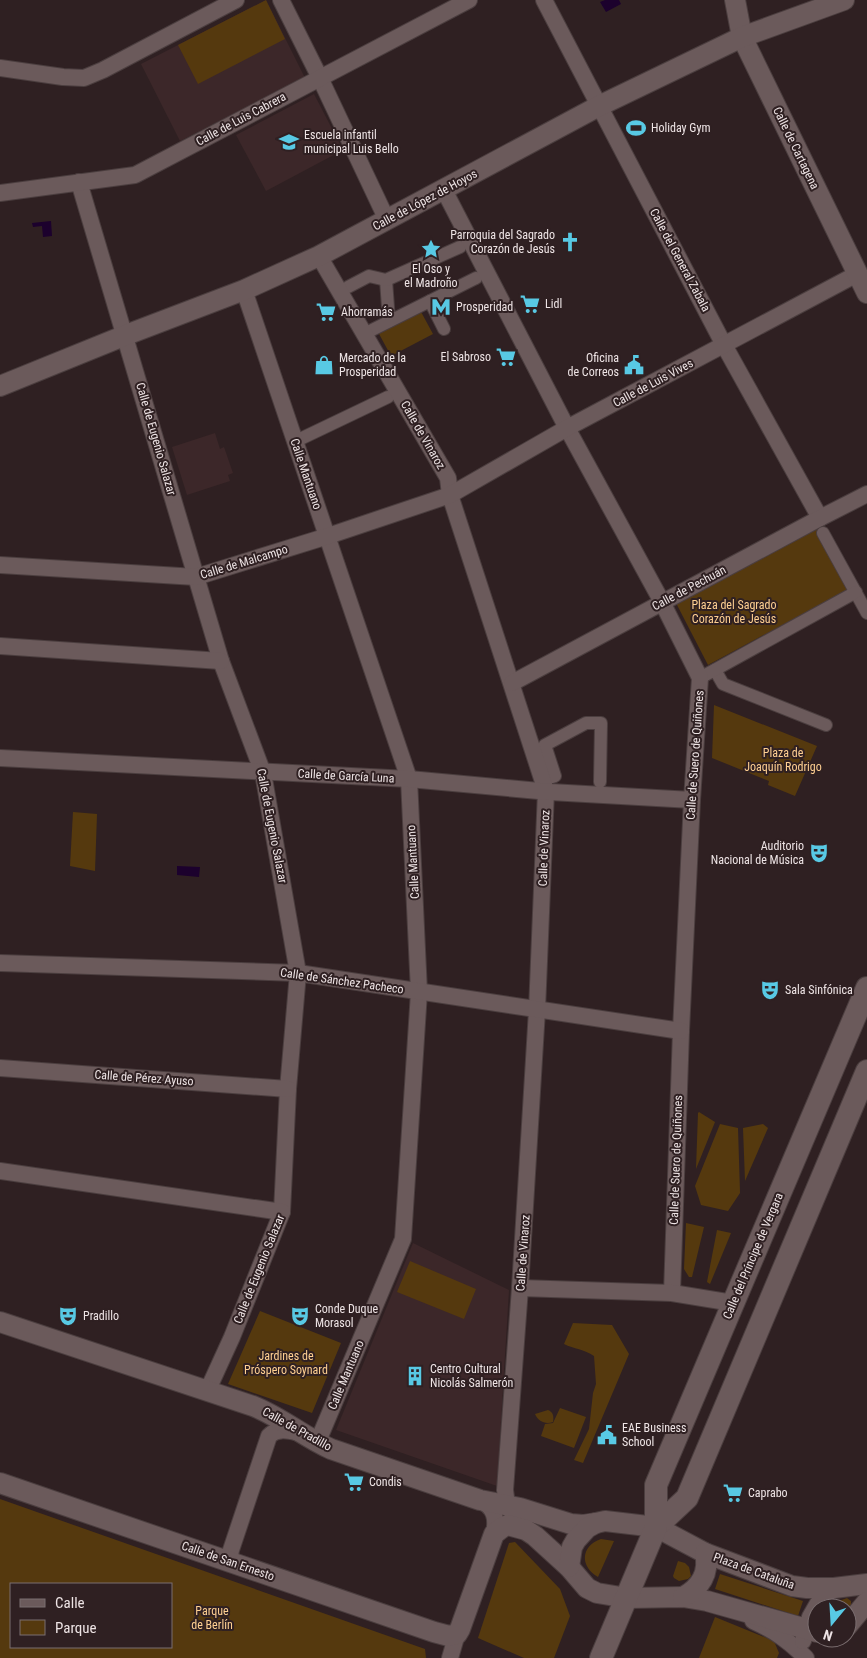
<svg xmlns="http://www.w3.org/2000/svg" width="867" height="1658" viewBox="0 0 867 1658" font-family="'Roboto Condensed',sans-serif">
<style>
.built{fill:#3c2729}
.green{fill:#55390e;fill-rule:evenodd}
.water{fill:#1c012d}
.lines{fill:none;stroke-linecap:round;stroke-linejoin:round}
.pedestrian-casing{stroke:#4b3e3f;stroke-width:14}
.minor-casing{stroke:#4b3e3f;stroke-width:18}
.tertiary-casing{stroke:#4b3e3f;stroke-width:22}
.secondary-casing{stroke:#4b3e3f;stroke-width:24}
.pedestrian{stroke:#6b5a5b;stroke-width:12}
.minor{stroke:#6b5a5b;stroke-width:16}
.tertiary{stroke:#6b5a5b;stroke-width:20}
.secondary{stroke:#6b5a5b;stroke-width:22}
.labels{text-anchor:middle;stroke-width:4;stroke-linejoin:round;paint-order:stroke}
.street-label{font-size:12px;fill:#eee4e5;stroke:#2f2022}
.poi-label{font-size:12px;fill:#eee4e5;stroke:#2f2022;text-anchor:start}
.park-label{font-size:12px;fill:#ffd092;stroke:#2f2022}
</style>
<rect width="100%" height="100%" fill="#2f2022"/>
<g class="built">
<polygon points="266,0 305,78 180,141 141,64"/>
<polygon points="314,94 343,150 266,191 236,135"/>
<polygon points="215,433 220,449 224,447 233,473 228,475 230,481 187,495 172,447"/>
<polygon points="413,1243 509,1290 497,1486 336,1430"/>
</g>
<g class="green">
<polygon points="266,0 285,39 198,84 178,45"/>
<polygon points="420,310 433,334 391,356 378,332"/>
<polygon points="818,528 849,589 708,665 676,603"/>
<polygon points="714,705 817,746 795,796 768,785 769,781 712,758"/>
<polygon points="73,812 97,814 95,871 70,866"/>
<polygon points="699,1112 715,1122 696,1169 698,1113"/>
<polygon points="720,1124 738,1128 740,1193 728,1211 701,1205 695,1186"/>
<polygon points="763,1124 768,1128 745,1181 743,1128"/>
<polygon points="686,1223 704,1227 692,1277 689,1277 684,1269"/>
<polygon points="717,1230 731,1233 710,1284 707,1282"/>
<polygon points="410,1261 476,1289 464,1319 397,1292"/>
<polygon points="260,1311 341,1343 312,1413 228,1384"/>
<path d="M573,1323L612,1325L629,1354L583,1463L574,1460L589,1429L593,1393L596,1384L594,1356C584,1349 574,1349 564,1344Z"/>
<polygon points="560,1408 586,1417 574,1448 541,1436 545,1424 553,1423"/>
<path d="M548,1410C553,1412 554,1416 553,1422C545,1425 538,1421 535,1414Z"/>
<path d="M0,1499L425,1649L426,1658H0ZM11,1584H171V1647H11Z"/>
<path d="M601,1539L614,1541L598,1577C580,1567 580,1546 601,1539Z"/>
<polygon points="515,1542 560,1589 570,1616 554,1658 524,1658 478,1638 509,1543"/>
<polygon points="678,1561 685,1563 689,1567 691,1576 688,1579 679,1581 674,1578 673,1576"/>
<polygon points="720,1574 803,1601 798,1616 715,1589"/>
<polygon points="847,1598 851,1601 851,1606 847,1611 847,1608 828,1608 831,1604"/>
<polygon points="715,1617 774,1641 779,1653 777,1658 699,1658"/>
</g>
<g class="water">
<polygon points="605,0 619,0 621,4 606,12 600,2"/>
<polygon points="51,221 52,236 43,237 42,226 33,227 32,223"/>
<polygon points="177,866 200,867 199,877 177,875"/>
</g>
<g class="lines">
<defs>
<g id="pedestrian">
<polyline points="386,280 389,321"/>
<polyline points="348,287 369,276 386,280 460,247"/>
<polyline points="430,301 444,329"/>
<polyline points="370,331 476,278"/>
<polyline points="296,441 388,397"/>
<polyline points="823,533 867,613"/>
<polyline points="715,670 723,684 826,725"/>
<polyline points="700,678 856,592"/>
<polyline points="552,777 555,776 545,745 586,723 601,723 600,782"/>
</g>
<g id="minor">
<polyline points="281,0 320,78 387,220"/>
<polyline points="544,0 724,345 820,518"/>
<polyline points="0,68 63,77 84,78 103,70 236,0"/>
<polyline points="79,182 221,661 263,773 298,973 288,1089 282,1212 232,1337 211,1383 205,1390"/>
<polyline points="444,190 567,428 662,602 700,678 692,800 681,1031 672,1293"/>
<polyline points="0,193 135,175 469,0"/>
<polyline points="319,256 448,478 450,495 546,791 537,1010 520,1288 505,1490 507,1505 514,1515"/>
<polyline points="244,290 409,779 419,992 403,1239 321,1434 320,1444"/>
<polyline points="0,565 196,577 328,536 450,495 567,428 857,274"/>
<polyline points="0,646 221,661"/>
<polyline points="512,683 820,518 867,494"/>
<polyline points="0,758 409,779 550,792 692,800"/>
<polyline points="0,963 298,973 681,1031"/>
<polyline points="0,1068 288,1089"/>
<polyline points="0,1171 282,1212"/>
<polyline points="520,1288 672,1293 733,1303"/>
<path d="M480,1500C495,1508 497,1518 494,1534"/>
<path d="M229,1561L231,1550L269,1436C277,1427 290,1431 300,1433"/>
<path d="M753,1621C775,1631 789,1641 806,1658"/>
<polyline points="803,1641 810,1617 818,1603 834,1588"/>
<polyline points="450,1658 457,1634"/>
</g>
<g id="tertiary">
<polyline points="735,0 742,37 867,293"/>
<polyline points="0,386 126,335 244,290 319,256 599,106 742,37 844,0"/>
<path d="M0,1322L253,1406C281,1417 304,1437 331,1449L480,1500L520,1508L571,1524L583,1525L596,1523"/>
<polyline points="0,1483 434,1632 449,1636 457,1634 460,1629 494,1534 503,1527 508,1525 526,1530 535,1536 569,1567 587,1588 597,1593 627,1598 683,1597 707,1601 817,1632"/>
<polyline points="569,1567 572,1547 576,1540 587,1528 596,1523 605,1521 656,1527 705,1553 792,1586 807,1588 834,1588 867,1584"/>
<path d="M683,1597C700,1588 710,1574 705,1553"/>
<polyline points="847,1626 867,1602"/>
</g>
<g id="secondary">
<polyline points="656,1527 687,1498 867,1071"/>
<polyline points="601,1658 656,1527 656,1485 867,988"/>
</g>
</defs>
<use href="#pedestrian" class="pedestrian-casing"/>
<use href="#minor" class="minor-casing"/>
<use href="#tertiary" class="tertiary-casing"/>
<use href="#secondary" class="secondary-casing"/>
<use href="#pedestrian" class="pedestrian"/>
<use href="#minor" class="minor"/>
<use href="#tertiary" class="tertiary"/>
<use href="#secondary" class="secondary"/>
</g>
<defs>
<symbol id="stadium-bare" viewBox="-9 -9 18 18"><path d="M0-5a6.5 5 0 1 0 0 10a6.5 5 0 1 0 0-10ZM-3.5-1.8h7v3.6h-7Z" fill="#58c9e4" stroke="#2f2022" stroke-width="2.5" paint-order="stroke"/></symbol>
<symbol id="school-bare" viewBox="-9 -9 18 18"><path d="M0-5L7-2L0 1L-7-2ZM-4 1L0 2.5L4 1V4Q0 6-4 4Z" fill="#58c9e4" stroke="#2f2022" stroke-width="2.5" paint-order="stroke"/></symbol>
<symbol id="church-bare" viewBox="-9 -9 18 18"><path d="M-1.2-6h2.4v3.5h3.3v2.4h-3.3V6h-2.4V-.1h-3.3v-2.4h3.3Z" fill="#58c9e4" stroke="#2f2022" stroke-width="2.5" paint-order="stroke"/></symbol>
<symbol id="sight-bare" viewBox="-9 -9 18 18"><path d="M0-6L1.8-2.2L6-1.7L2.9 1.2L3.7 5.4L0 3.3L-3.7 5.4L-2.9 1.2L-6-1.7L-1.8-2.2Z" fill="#58c9e4" stroke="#2f2022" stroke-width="2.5" paint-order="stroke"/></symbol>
<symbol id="supermarket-bare" viewBox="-9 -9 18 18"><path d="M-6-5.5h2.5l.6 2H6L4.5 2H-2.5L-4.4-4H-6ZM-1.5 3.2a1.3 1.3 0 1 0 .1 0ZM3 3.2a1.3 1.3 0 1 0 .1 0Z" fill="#58c9e4" stroke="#2f2022" stroke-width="2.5" paint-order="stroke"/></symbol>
<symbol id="metro-bare" viewBox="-9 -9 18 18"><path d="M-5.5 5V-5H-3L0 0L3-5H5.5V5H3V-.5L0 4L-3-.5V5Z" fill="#58c9e4" stroke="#2f2022" stroke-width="2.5" paint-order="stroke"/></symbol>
<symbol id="shop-bare" viewBox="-9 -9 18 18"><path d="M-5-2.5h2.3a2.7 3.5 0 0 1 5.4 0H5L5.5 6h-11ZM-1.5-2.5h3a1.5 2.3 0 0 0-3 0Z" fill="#58c9e4" stroke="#2f2022" stroke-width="2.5" paint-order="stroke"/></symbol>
<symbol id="civic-bare" viewBox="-9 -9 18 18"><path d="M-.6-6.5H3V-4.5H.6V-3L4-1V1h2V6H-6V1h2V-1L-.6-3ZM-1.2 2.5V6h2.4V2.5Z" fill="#58c9e4" stroke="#2f2022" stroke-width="2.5" paint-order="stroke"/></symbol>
<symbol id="theatre-bare" viewBox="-9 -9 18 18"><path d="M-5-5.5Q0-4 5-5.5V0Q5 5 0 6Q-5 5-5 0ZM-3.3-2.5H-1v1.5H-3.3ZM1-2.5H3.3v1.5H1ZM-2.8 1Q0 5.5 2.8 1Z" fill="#58c9e4" stroke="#2f2022" stroke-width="2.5" paint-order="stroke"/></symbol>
<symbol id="building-bare" viewBox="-9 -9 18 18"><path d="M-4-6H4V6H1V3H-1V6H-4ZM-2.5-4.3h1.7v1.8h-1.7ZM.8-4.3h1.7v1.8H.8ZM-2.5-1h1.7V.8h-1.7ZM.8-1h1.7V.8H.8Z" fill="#58c9e4" stroke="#2f2022" stroke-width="2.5" paint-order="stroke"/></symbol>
</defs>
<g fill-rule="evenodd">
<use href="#stadium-bare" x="622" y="114" width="28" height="28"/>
<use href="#school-bare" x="275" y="128" width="28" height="28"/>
<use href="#church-bare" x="556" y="228" width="28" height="28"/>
<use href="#sight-bare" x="417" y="235" width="28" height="28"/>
<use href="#supermarket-bare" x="516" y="290" width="28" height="28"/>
<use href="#metro-bare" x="427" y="293" width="28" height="28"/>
<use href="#supermarket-bare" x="312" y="298" width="28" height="28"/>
<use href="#supermarket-bare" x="492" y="343" width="28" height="28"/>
<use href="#shop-bare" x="310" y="351" width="28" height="28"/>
<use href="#civic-bare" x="620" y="351" width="28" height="28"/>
<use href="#theatre-bare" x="805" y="839" width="28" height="28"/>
<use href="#theatre-bare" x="756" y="976" width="28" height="28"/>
<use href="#theatre-bare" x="54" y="1302" width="28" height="28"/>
<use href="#theatre-bare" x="286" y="1302" width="28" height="28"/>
<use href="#building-bare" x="401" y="1362" width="28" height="28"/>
<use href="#civic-bare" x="593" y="1421" width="28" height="28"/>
<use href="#supermarket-bare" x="340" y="1468" width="28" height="28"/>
<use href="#supermarket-bare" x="719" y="1479" width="28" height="28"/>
</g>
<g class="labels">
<g class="street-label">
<text transform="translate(241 119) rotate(-28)" y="4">Calle de Luis Cabrera</text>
<text transform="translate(796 148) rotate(64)" y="4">Calle de Cartagena</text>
<text transform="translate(425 200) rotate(-28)" y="4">Calle de López de Hoyos</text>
<text transform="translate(680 260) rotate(62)" y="4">Calle del General Zabala</text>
<text transform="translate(653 383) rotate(-28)" y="4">Calle de Luis Vives</text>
<text transform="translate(423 435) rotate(60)" y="4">Calle de Vinaroz</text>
<text transform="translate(156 439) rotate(74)" y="4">Calle de Eugenio Salazar</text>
<text transform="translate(306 474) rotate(71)" y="4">Calle Mantuano</text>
<text transform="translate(244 562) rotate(-17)" y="4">Calle de Malcampo</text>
<text transform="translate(689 588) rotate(-28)" y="4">Calle de Pechuán</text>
<text transform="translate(695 755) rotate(-86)" y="4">Calle de Suero de Quiñones</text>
<text transform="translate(346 776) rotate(3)" y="4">Calle de García Luna</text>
<text transform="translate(272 826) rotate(79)" y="4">Calle de Eugenio Salazar</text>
<text transform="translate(544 848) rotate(-88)" y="4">Calle de Vinaroz</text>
<text transform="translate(413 862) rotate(-93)" y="4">Calle Mantuano</text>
<text transform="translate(342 981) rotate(8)" y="4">Calle de Sánchez Pacheco</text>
<text transform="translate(144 1078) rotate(4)" y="4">Calle de Pérez Ayuso</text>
<text transform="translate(676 1160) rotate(-88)" y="4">Calle de Suero de Quiñones</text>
<text transform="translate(523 1253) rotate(-86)" y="4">Calle de Vinaroz</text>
<text transform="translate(753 1256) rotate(-67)" y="4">Calle del Príncipe de Vergara</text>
<text transform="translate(259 1269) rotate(-68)" y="4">Calle de Eugenio Salazar</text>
<text transform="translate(346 1375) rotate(-67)" y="4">Calle Mantuano</text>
<text transform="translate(297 1429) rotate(29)" y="4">Calle de Pradillo</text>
<text transform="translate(228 1561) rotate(19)" y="4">Calle de San Ernesto</text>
<text transform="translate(754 1571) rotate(20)" y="4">Plaza de Cataluña</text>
</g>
<g class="poi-label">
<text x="651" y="132">Holiday Gym</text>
<text x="304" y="139">Escuela infantil<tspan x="304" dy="14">municipal Luis Bello</tspan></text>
<text x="555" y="239" text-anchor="end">Parroquia del Sagrado<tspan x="555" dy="14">Corazón de Jesús</tspan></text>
<text x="431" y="273" text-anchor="middle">El Oso y<tspan x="431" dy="14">el Madroño</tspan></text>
<text x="545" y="308">Lidl</text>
<text x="456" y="311">Prosperidad</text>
<text x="341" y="316">Ahorramás</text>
<text x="491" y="361" text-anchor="end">El Sabroso</text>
<text x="339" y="362">Mercado de la<tspan x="339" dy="14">Prosperidad</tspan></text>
<text x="619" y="362" text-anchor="end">Oficina<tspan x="619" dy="14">de Correos</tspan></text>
<text x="804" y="850" text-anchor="end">Auditorio<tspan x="804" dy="14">Nacional de Música</tspan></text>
<text x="785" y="994">Sala Sinfónica</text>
<text x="315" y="1313">Conde Duque<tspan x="315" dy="14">Morasol</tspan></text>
<text x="83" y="1320">Pradillo</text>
<text x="430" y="1373">Centro Cultural<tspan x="430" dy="14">Nicolás Salmerón</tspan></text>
<text x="622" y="1432">EAE Business<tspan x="622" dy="14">School</tspan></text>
<text x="369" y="1486">Condis</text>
<text x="748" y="1497">Caprabo</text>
</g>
<g class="park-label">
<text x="734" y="609">Plaza del Sagrado<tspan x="734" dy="14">Corazón de Jesús</tspan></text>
<text x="783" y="757">Plaza de<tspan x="783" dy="14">Joaquín Rodrigo</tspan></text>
<text x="286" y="1360">Jardines de<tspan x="286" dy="14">Próspero Soynard</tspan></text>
<text x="212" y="1615">Parque<tspan x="212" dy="14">de Berlín</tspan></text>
</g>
</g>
<rect x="10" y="1583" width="162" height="65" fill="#2f2022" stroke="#7b6e70"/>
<rect x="20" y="1599" width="25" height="8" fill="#6b5a5b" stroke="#7b6e70"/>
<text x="55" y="1608" font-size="15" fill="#eee4e5">Calle</text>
<rect x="20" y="1620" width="25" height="15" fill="#55390e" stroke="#7b6e70"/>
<text x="55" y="1633" font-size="15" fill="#eee4e5">Parque</text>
<g transform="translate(832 1623) rotate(198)"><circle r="24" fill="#2f2022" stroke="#7b6e70"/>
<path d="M0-4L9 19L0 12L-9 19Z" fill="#58c9e4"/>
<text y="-8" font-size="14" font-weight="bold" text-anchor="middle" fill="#eee4e5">N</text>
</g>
</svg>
